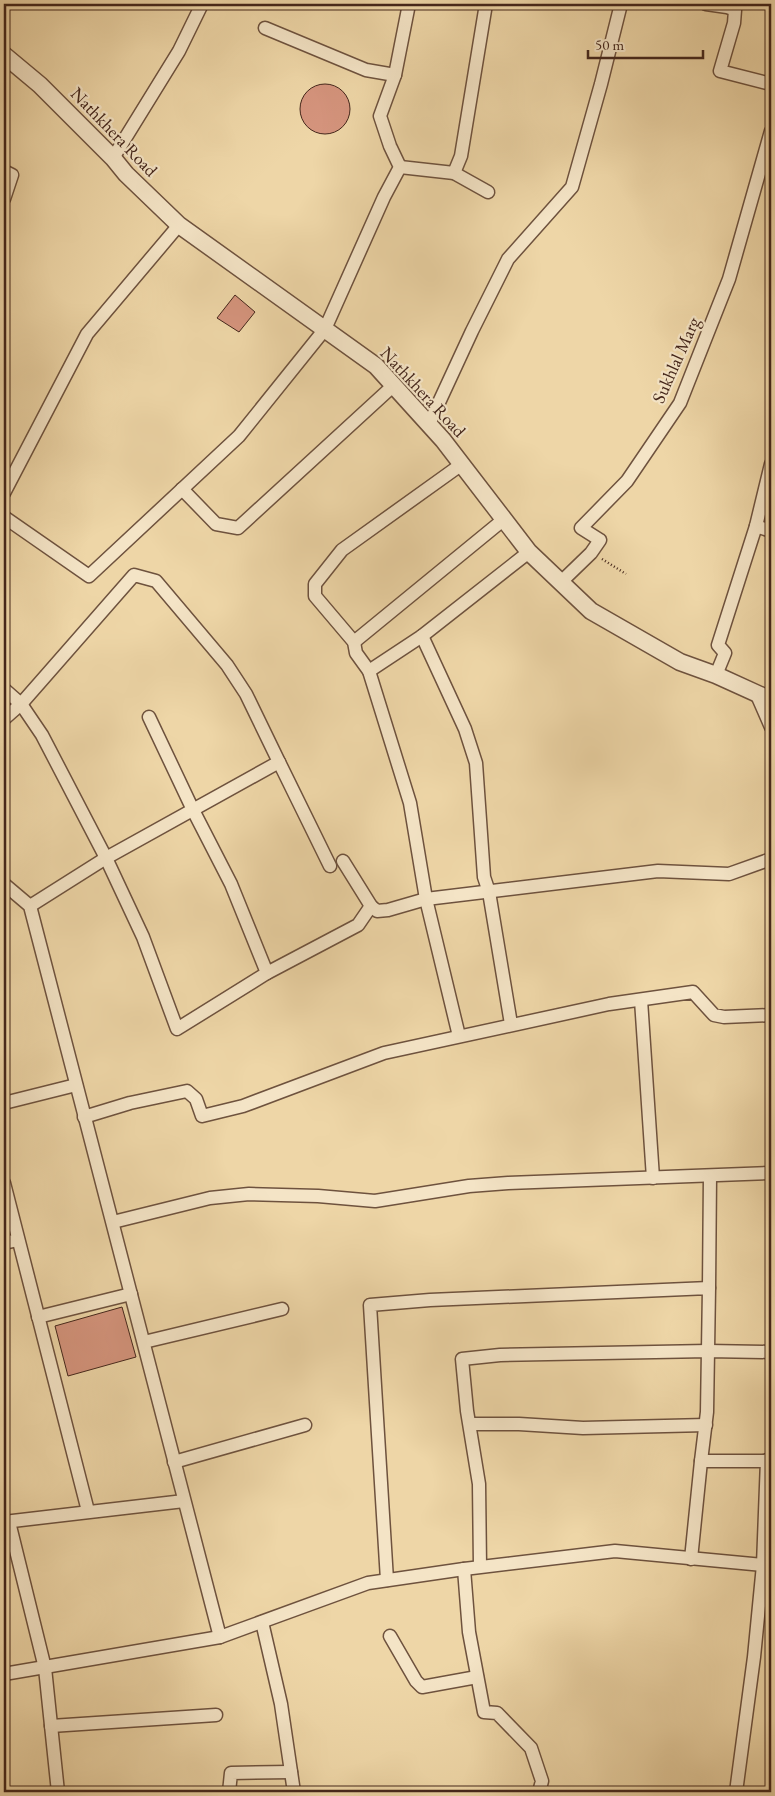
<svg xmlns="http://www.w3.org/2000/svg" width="775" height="1796" viewBox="0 0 775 1796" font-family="'EB Garamond',serif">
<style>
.building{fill:#d5947d;stroke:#44261b}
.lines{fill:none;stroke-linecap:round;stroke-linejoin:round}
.minor-casing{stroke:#6e523e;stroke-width:15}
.tertiary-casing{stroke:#6e523e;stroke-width:19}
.path{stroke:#44261b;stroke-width:2.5;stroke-dasharray:1 2.5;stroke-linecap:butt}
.minor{stroke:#f4e4c6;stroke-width:12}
.tertiary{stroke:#f4e4c6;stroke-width:16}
.labels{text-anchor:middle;stroke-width:4.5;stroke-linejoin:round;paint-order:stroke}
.street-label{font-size:18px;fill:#44261b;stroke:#f4e4c6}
</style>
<rect width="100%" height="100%" fill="#eed6a7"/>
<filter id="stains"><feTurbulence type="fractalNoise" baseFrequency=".004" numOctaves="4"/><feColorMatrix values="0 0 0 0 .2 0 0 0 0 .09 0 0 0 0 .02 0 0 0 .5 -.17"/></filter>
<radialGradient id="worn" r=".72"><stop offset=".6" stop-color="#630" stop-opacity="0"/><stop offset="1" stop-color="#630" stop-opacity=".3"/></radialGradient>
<g class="building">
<circle cx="325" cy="109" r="25"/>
<polygon points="235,295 255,312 239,332 217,318"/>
<polygon points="122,1307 136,1357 68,1376 55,1326"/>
</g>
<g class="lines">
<defs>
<g id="minor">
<polyline points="706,4 727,7 735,10 734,23 720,71 771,84"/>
<polyline points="265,28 366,70 395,75"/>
<polyline points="113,158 179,51 202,4"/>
<polyline points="400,167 454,173 488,192"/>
<polyline points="4,171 12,175 4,199"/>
<polyline points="454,173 461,156 486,4"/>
<polyline points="429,424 472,331 508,259 572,187 601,84 621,4"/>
<polyline points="182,489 216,524 238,528 394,385"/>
<polyline points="4,493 87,334 179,225"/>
<polyline points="4,517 89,576 239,436 325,329 384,197 400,167 390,146 380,116 395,75 409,4"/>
<polyline points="756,526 771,531"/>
<polyline points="560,583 591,553 600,540 581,528 627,481 680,403 729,279 771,131"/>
<polyline points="422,636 465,729 476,763 484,877 489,892 511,1024"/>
<polyline points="354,642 503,520"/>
<polyline points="369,671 422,636 529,552"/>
<polyline points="716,675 725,653 718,645 756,526 771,464"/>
<polyline points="4,689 21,704 42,735 106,858 143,937 177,1029 267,973 231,884 193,810 149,717"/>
<polyline points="757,695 771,727"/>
<polyline points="4,719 21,704 134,575 156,581 227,665 246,694 279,762 106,858 30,906"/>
<polyline points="279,762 330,866"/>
<polyline points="343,861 371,906 377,911 388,910 426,899 658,871 729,874 771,859"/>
<polyline points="4,884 30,906 220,1637"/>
<polyline points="267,973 358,925 371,906"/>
<polyline points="641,1000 653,1178"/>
<polyline points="459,1036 426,899 410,803 369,671 356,653 354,642 315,596 315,584 342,550 462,464"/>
<polyline points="4,1103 76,1085"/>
<polyline points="84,1117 130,1103 187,1091 196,1099 202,1116 243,1106 384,1053 609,1004 693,992 714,1015 724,1017 771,1015"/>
<polyline points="4,1183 88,1511"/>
<polyline points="113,1222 210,1198 249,1194 318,1196 375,1201 469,1186 508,1183 771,1173"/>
<polyline points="4,1243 18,1240"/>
<polyline points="709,1288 710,1176"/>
<polyline points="38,1317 131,1294"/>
<polyline points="144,1342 282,1309"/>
<polyline points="470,1424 519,1424 583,1428 706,1425"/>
<polyline points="174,1462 305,1425"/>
<polyline points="4,1522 184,1501"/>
<polyline points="9,1522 45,1668 58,1792"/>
<polyline points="691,1559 701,1461 771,1461"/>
<polyline points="480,1566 479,1484 467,1411 462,1359 500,1355 708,1351 771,1352"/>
<polyline points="464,1569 469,1632 484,1712 497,1713 531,1748 542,1781 539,1792"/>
<polyline points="387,1580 370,1305 430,1300 709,1288 707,1412 701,1461"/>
<polyline points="262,1622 281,1704 294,1792"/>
<polyline points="390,1636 416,1681 422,1687 477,1677"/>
<polyline points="4,1674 220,1637 368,1583 464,1569 615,1551 763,1565"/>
<polyline points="51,1726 216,1715"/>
<polyline points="229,1792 231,1773 291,1772"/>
<polyline points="736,1792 754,1657 763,1565 767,1460"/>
</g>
<polyline id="tertiary" points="4,55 40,85 113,158 126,174 179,225 376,366 443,440 529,552 591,611 680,662 716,675 771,700"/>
</defs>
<use href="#minor" class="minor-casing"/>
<use href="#tertiary" class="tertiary-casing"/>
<polyline class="path" points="602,559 626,574"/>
<use href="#minor" class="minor"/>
<use href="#tertiary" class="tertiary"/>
</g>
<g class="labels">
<g class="street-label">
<text transform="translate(114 132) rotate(46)" y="6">Nathkhera Road</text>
<text transform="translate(676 360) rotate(-66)" y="6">Sukhlal Marg</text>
<text transform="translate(423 392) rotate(47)" y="6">Nathkhera Road</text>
</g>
</g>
<rect width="775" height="1796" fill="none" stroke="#eed6a7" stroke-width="20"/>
<rect x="5" y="5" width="765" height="1786" fill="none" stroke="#44261b" stroke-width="2.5"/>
<rect x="10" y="10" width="755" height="1776" fill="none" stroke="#44261b"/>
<path d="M588 50v8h115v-8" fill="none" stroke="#44261b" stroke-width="2.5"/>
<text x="595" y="50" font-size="15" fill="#44261b" stroke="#f4e4c6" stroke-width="4" paint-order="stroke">50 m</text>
<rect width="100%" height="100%" filter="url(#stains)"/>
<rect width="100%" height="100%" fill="url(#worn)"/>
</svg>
